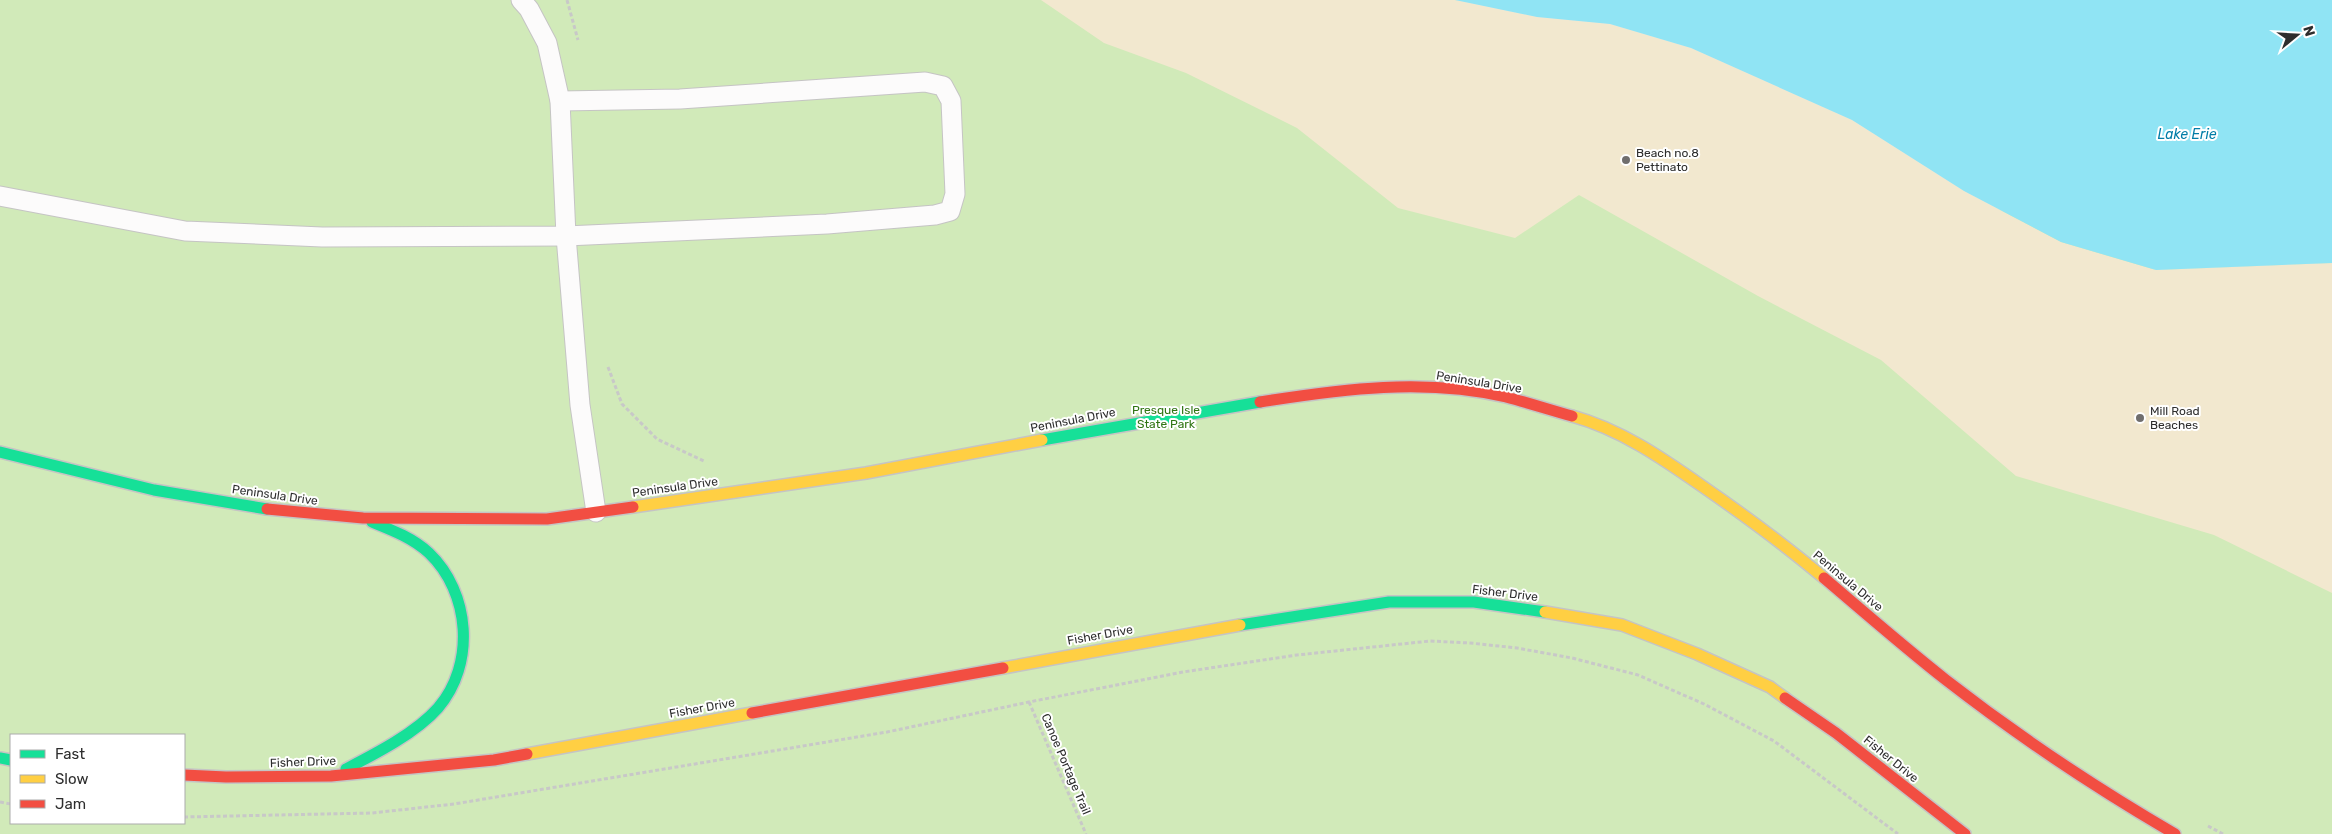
<svg xmlns="http://www.w3.org/2000/svg" width="2332" height="834" viewBox="0 0 2332 834" font-family="Rubik,sans-serif">
<style>
.green{fill:#d1eab9;fill-rule:evenodd}
.sand{fill:#f2e8cf}
.water{fill:#90e4f4}
.lines{fill:none;stroke-linecap:round;stroke-linejoin:round}
.lane-casing{stroke:#c5c4c4;stroke-width:21}
.fast-casing{stroke:#c5c4c4;stroke-width:14}
.slow-casing{stroke:#c5c4c4;stroke-width:14}
.jam-casing{stroke:#c5c4c4;stroke-width:14}
.path{stroke:#c8c8c8;stroke-width:3;stroke-dasharray:4 2.5;stroke-linecap:butt}
.lane{stroke:#fcfbfb;stroke-width:19}
.fast{stroke:#16e098;stroke-width:11}
.slow{stroke:#ffcf43;stroke-width:11}
.jam{stroke:#f24e42;stroke-width:11}
.poi-dot{fill:#706e6d;stroke:#fff;stroke-width:2}
.labels{text-anchor:middle;stroke-width:4;stroke-linejoin:round;paint-order:stroke}
.poi-label{font-size:12px;fill:#2d2d2d;stroke:#fff;text-anchor:start}
.street-label{font-size:12px;fill:#2d2d2d;stroke:#fff}
.park-label{font-size:12px;fill:#307513;stroke:#fff}
.water-label{font-size:14px;font-style:italic;fill:#017da7;stroke:#fff}
</style>
<rect width="100%" height="100%" fill="#ece7e3"/>
<path class="green" d="M0,0H1455L2156,270L2332,263V834H0ZM11,735H184V823H11Z"/>
<polygon class="sand" points="1041,0 1455,0 1537,17 1610,24 1691,48 1852,120 1964,191 2061,242 2156,270 2332,263 2332,593 2214,535 2016,476 1881,360 1758,296 1579,195 1515,238 1398,208 1297,128 1186,73 1104,43"/>
<polygon class="water" points="1455,0 2332,0 2332,263 2156,270 2061,242 1964,191 1852,120 1691,48 1610,24 1537,17"/>
<g class="lines">
<defs>
<g id="lane">
<polyline points="521,0 529,9 547,43 560,101 566,236 580,405 596,512"/>
<polyline points="0,196 185,231 322,237 566,236 827,224 935,215 950,211 955,194 951,101 943,86 925,82 680,99 560,101"/>
</g>
<g id="fast">
<polyline points="1042,440 1260,402"/>
<polyline points="0,452 154,490 267,509"/>
<polyline points="1240,625 1389,602 1474,602 1545,612"/>
<polyline points="0,758 11,760"/>
<path d="M346,769C375,754 416,733 438,708C476,664 470,592 429,553C413,538 392,530 372,522"/>
</g>
<g id="slow">
<path d="M1572,416C1620,429 1662,458 1702,486C1744,515 1785,545 1824,578"/>
<polyline points="633,507 866,473 1042,440"/>
<polyline points="1545,612 1622,625 1697,654 1770,687 1785,698"/>
<polyline points="1003,668 1240,625"/>
<polyline points="527,754 752,713"/>
</g>
<g id="jam">
<path d="M1260,402C1342,389 1425,378 1506,397C1529,403 1550,410 1572,416"/>
<polyline points="267,509 363,518 547,519 633,507"/>
<path d="M1824,578C1864,612 1904,647 1946,680C2018,736 2096,788 2175,834"/>
<polyline points="1785,698 1836,733 1965,834"/>
<polyline points="752,713 1003,668"/>
<polyline points="184,775 226,777 331,776 494,760 527,754"/>
</g>
</defs>
<use href="#lane" class="lane-casing"/>
<use href="#fast" class="fast-casing"/>
<use href="#slow" class="slow-casing"/>
<use href="#jam" class="jam-casing"/>
<g class="path">
<polyline points="567,0 578,40"/>
<polyline points="608,367 622,404 657,439 704,461"/>
<polyline points="1029,702 1086,834"/>
<polyline points="0,802 11,804"/>
<polyline points="184,817 372,813 454,804 887,732 1029,702 1183,672 1297,655 1430,641 1470,643 1517,648 1572,658 1638,675 1704,704 1774,741 1898,834"/>
<polyline points="2208,826 2223,834"/>
</g>
<use href="#lane" class="lane"/>
<use href="#fast" class="fast"/>
<use href="#slow" class="slow"/>
<use href="#jam" class="jam"/>
</g>
<g class="poi-dot">
<circle cx="1626" cy="160" r="5"/>
<circle cx="2140" cy="418" r="5"/>
</g>
<g class="labels">
<g class="poi-label">
<text x="1636" y="157">Beach no.8<tspan x="1636" dy="14">Pettinato</tspan></text>
<text x="2150" y="415">Mill Road<tspan x="2150" dy="14">Beaches</tspan></text>
</g>
<g class="street-label">
<text transform="translate(1479 382) rotate(9)" y="4">Peninsula Drive</text>
<text transform="translate(1073 420) rotate(-11)" y="4">Peninsula Drive</text>
<text transform="translate(675 487) rotate(-8)" y="4">Peninsula Drive</text>
<text transform="translate(275 495) rotate(8)" y="4">Peninsula Drive</text>
<text transform="translate(1848 581) rotate(40)" y="4">Peninsula Drive</text>
<text transform="translate(1505 593) rotate(7)" y="4">Fisher Drive</text>
<text transform="translate(1100 635) rotate(-10)" y="4">Fisher Drive</text>
<text transform="translate(702 708) rotate(-10)" y="4">Fisher Drive</text>
<text transform="translate(1891 759) rotate(39)" y="4">Fisher Drive</text>
<text transform="translate(303 762) rotate(-2)" y="4">Fisher Drive</text>
<text transform="translate(1066 764) rotate(67)" y="4">Canoe Portage Trail</text>
</g>
<g class="park-label">
<text x="1166" y="414">Presque Isle<tspan x="1166" dy="14">State Park</tspan></text>
</g>
<g class="water-label">
<text x="2187" y="139">Lake Erie</text>
</g>
</g>
<rect x="10" y="734" width="175" height="90" fill="#ffffff" stroke="#ababab"/>
<rect x="20" y="750" width="25" height="8" fill="#16e098" stroke="#ababab"/>
<text x="55" y="759" font-size="15" fill="#2d2d2d">Fast</text>
<rect x="20" y="775" width="25" height="8" fill="#ffcf43" stroke="#ababab"/>
<text x="55" y="784" font-size="15" fill="#2d2d2d">Slow</text>
<rect x="20" y="800" width="25" height="8" fill="#f24e42" stroke="#ababab"/>
<text x="55" y="809" font-size="15" fill="#2d2d2d">Jam</text>
<g transform="translate(2297 35) rotate(72)" stroke="#ffffff" stroke-width="4" paint-order="stroke">
<path d="M0-4L9 19L0 12L-9 19Z" fill="#2d2d2d"/>
<text y="-8" font-size="14" font-weight="bold" text-anchor="middle" fill="#2d2d2d">N</text>
</g>
</svg>
